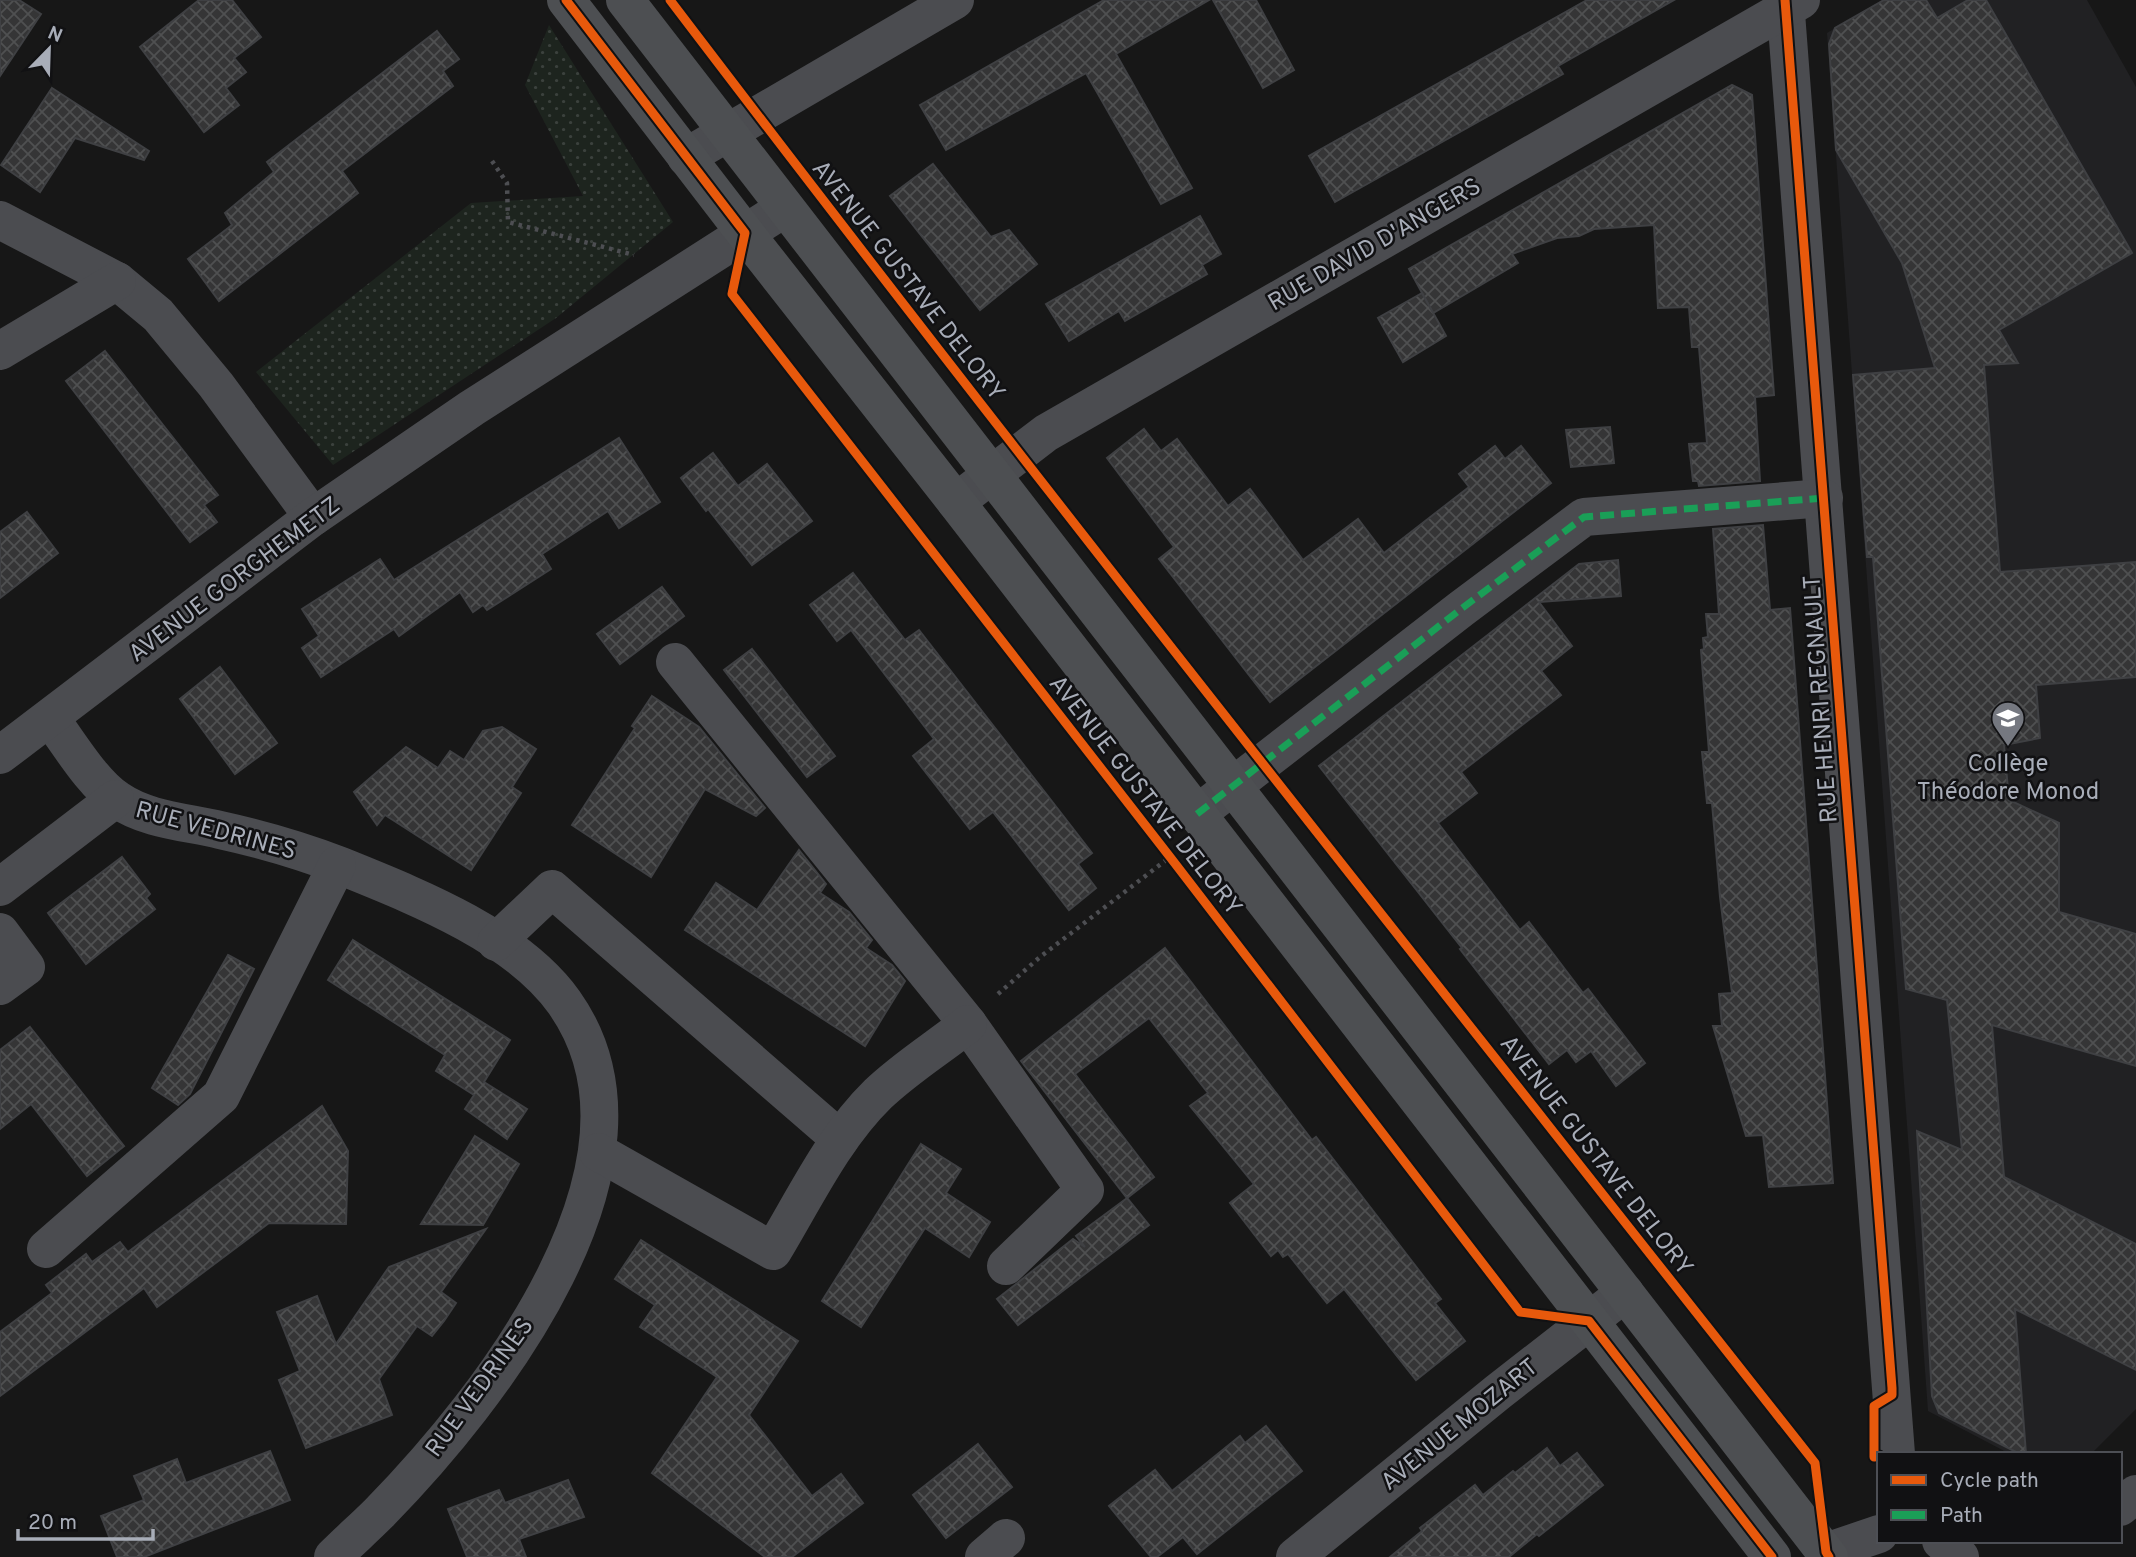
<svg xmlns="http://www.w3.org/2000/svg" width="2136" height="1557" viewBox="0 0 2136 1557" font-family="Overpass,sans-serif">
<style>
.built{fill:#212123}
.grass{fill:url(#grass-dots)}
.building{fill:url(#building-cross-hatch);stroke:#3f4043;stroke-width:2}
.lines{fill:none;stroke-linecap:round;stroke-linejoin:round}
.path{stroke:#4d4e52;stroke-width:4.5;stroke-dasharray:3.5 5;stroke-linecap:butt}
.minor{stroke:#4b4c50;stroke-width:38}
.major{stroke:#4d4f52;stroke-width:38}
.quiet{stroke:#1a9f57;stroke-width:7;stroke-dasharray:14 7;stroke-linecap:butt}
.cycleway-casing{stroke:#111113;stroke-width:13}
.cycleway{stroke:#e8590c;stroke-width:9}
.labels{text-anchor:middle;stroke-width:5;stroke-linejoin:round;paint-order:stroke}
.street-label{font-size:24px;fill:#a8adb8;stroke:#111113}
.poi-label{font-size:24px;fill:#a8adb8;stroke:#111113}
</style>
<defs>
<pattern id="grass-dots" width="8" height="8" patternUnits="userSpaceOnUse" patternTransform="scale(1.75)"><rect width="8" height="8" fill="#1d241e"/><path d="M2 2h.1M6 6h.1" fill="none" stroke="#3b413d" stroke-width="1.8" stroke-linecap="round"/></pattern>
<pattern id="building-cross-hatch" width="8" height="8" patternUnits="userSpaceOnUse" patternTransform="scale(1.75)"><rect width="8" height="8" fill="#353536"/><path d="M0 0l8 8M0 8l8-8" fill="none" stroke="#4f5051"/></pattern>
</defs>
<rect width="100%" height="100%" fill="#171717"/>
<polygon class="built" points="1882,0 2087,0 2136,87 2136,1409 2091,1454 2010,1454 1928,1411 1827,33"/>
<polygon class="grass" points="549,25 673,222 556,318 333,465 256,372 471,203 583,196 525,85"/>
<g class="building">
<polygon points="0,0 19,0 41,14 0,76"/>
<polygon points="199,0 232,0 261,37 234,58 246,72 226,88 239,105 204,132 140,47"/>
<polygon points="1104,0 1209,0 1116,54 1192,188 1161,204 1086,73 946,150 920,105"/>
<polygon points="1213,0 1256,0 1294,70 1263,88"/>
<polygon points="1587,0 1674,0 1558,66 1563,74 1335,202 1309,156"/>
<polygon points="1884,0 1926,0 1937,18 1968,0 1986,0 2132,253 1999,330 2018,363 1984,365 2000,572 2136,562 2136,677 2036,685 2040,738 2004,745 2009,800 2059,823 2059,912 2136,934 2136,1066 1992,1025 2004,1177 2136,1244 2136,1370 2015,1309 2026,1454 2020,1454 1939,1413 1932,1396 1917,1131 1962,1150 1947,1000 1906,989 1873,557 1867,557 1853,375 1935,368 1902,263 1836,150 1829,44 1835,28"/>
<polygon points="437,31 459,59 443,71 453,86 342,171 358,193 219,301 188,259 232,225 225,213 274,172 267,162"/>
<polygon points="1732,85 1752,95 1774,395 1755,397 1760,481 1699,486 1698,481 1693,481 1689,444 1707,443 1699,347 1692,347 1689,307 1658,308 1654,225 1594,229 1579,236 1557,238 1512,254 1518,263 1433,313 1409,269"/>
<polygon points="52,88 149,151 144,160 75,138 40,192 1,165"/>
<polygon points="933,164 991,237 1009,230 1037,264 980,310 890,196"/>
<polygon points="1200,216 1221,254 1202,265 1207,274 1125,321 1119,311 1069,341 1046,304"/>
<polygon points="1422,293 1446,336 1403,362 1378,318"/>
<polygon points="105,351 218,495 204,505 217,522 190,542 66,381"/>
<polygon points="1610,427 1614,463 1571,467 1566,430"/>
<polygon points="1144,429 1161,451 1177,439 1228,506 1250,489 1303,560 1358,519 1384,553 1469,487 1459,474 1495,446 1505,459 1521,446 1551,483 1270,702 1159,559 1174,547 1107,458"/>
<polygon points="619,438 660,502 619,528 608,511 542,554 551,569 487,610 483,605 473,612 460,592 399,636 394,629 321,677 302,648 319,636 302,609 380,559 394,580"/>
<polygon points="713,453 738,486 767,464 812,521 752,565 708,509 706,511 681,478"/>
<polygon points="27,512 58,553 0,598 0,532"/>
<polygon points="1763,525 1770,610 1790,608 1833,1183 1769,1187 1763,1135 1746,1136 1713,1026 1722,1026 1719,994 1732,993 1720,897 1712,803 1707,803 1702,752 1709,752 1701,650 1704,649 1703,638 1708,637 1706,614 1719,614 1713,529"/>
<polygon points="1618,560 1621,596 1539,602 1572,646 1541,671 1561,695 1461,772 1477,793 1438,823 1520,930 1529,922 1583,993 1588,989 1645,1063 1616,1086 1591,1051 1576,1062 1567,1050 1549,1064 1460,949 1462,948 1319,766 1579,564"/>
<polygon points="853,573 905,640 919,630 1092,853 1078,864 1096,888 1069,910 993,812 970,829 913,756 934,739 851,630 837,641 810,605"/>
<polygon points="662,587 684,616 620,664 597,634"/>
<polygon points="752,649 835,756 807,777 724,670"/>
<polygon points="220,667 277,743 235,774 180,699"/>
<polygon points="652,696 699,727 765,808 756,816 705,789 651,877 572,825 635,728 632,726"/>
<polygon points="502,727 536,749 512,787 521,793 471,870 385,815 377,825 354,792 406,747 438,768 450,751 464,760 483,731"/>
<polygon points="799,850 826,884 820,893 849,912 872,940 866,948 892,965 905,981 865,1046 685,930 716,883 757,910"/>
<polygon points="122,857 150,894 146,898 155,909 86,964 48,913"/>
<polygon points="353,940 510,1040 484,1082 527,1109 507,1139 465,1109 474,1095 436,1071 445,1055 328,980"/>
<polygon points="1165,948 1312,1140 1316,1137 1441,1299 1435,1303 1465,1341 1416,1380 1344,1289 1327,1303 1288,1254 1283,1257 1278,1250 1271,1256 1230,1203 1254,1184 1190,1106 1208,1093 1149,1018 1075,1074 1154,1177 1127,1198 1021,1061"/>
<polygon points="228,955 254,969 190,1094 178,1105 152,1088"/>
<polygon points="30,1027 124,1146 87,1176 31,1104 0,1129 0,1050"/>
<polygon points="322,1106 348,1151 346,1224 269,1223 157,1307 144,1288 0,1396 0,1332 52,1293 46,1285 86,1254 92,1262 120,1242 128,1252"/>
<polygon points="475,1136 519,1164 483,1225 421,1224"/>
<polygon points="921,1144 961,1169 946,1193 990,1222 969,1257 925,1228 861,1327 822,1301"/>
<polygon points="1127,1198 1149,1225 1018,1325 997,1299 1073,1239 1085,1247 1076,1236"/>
<polygon points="486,1229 441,1292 456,1303 444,1321 432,1336 417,1326 379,1379 392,1415 306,1448 279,1380 300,1371 277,1312 317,1296 336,1344 389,1267"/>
<polygon points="641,1240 798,1341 749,1415 812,1496 841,1474 863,1503 792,1557 765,1557 652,1473 717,1377 640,1327 655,1305 615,1279"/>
<polygon points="1266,1426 1302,1471 1197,1554 1183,1537 1157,1557 1151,1557 1109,1506 1155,1470 1172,1491 1240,1436 1245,1443"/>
<polygon points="978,1444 1012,1487 946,1538 913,1495"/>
<polygon points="1547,1448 1560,1466 1577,1453 1603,1485 1539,1536 1537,1534 1509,1557 1390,1557 1422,1531 1420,1528 1475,1485 1483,1495 1513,1471 1515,1473"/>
<polygon points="270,1451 290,1500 144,1557 117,1557 101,1516 144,1500 134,1476 177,1459 186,1483"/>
<polygon points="568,1480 584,1517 519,1539 526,1557 467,1557 448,1509 499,1490 505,1503"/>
</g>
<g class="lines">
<g class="path">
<polyline points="492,161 507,183 508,222 634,255"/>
<polyline points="998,994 1040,957 1174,854"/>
</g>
<g class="minor">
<polyline points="1785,0 1896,1454"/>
<polyline points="686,157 955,0"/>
<polyline points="0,220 117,281 158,315 216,385 313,517"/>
<polyline points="0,351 117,281"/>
<polyline points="956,502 1046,433 1801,0"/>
<polyline points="675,662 968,1024 1085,1190 1006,1266"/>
<path d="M50,718C69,743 92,783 118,800C147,820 187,822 220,830C261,839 302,851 341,866C415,896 516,935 564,1002C678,1162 489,1401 379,1513C364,1528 348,1542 333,1557"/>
<polyline points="0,755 313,517 472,408 785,208"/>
<polyline points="1197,814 1461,609 1584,517 1824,498"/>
<polyline points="0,887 115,799"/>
<polyline points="0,932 26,967 0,986"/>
<polyline points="496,942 552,889 840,1139"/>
<path d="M598,1152L773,1251C805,1198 833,1138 878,1094C905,1068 939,1047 968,1024"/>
<polyline points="46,1249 221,1096 337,865"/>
<polyline points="2120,1507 2136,1494"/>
<polyline points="1941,1541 1960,1557"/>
<polyline points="1826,1552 1879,1534"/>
<polyline points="984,1557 1006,1538"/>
<polyline points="1295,1557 1498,1392 1625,1293"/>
</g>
<g class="major">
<polyline points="566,0 745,233 956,502 1772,1557"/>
<polyline points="625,0 1829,1557"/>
</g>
<polyline class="quiet" points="1197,814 1461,609 1584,517 1824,498"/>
<defs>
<g id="cycleway">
<polyline points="566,0 745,233 732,294 1170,857 1520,1312 1589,1321 1772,1557"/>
<path d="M670,0C1045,493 1432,977 1815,1463L1826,1552L1829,1557"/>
<polyline points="1785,0 1892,1388 1892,1395 1874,1406 1874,1457 1879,1456"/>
</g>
</defs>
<use href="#cycleway" class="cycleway-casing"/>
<use href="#cycleway" class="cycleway"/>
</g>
<defs>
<symbol id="school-pin" viewBox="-11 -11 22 30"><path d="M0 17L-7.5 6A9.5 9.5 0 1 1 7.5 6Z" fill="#757880" stroke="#111113"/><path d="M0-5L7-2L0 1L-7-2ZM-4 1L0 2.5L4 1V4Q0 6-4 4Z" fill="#fff"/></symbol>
</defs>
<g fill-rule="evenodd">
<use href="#school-pin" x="1989" y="699" width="38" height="52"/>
</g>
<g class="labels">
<g class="street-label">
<text transform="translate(1374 244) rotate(-30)" y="8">RUE DAVID D'ANGERS</text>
<text transform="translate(909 280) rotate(52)" y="8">AVENUE GUSTAVE DELORY</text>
<text transform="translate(234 579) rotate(-37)" y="8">AVENUE GORGHEMETZ</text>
<text transform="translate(1820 699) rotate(-94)" y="8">RUE HENRI REGNAULT</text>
<text transform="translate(1146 795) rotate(52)" y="8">AVENUE GUSTAVE DELORY</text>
<text transform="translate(216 830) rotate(15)" y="8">RUE VEDRINES</text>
<text transform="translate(1597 1155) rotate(52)" y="8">AVENUE GUSTAVE DELORY</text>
<text transform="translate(479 1387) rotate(-54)" y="8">RUE VEDRINES</text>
<text transform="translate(1459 1424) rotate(-39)" y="8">AVENUE MOZART</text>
</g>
<g class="poi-label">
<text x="2008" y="771">Collège<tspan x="2008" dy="28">Théodore Monod</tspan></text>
</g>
</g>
<rect x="1877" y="1452" width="245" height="91" fill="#111113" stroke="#4d4f55" stroke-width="2"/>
<rect x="1891" y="1475" width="35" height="10" fill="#e8590c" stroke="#4d4f55" stroke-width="2"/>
<text x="1940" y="1487" font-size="21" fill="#a8adb8">Cycle path</text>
<rect x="1891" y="1510" width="35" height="10" fill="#1a9f57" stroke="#4d4f55" stroke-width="2"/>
<text x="1940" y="1522" font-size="21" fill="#a8adb8">Path</text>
<g transform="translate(49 49) rotate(23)" stroke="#111113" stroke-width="5" paint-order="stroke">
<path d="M0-5L12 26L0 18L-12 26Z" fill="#a8adb8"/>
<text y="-10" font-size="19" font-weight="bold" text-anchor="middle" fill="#a8adb8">N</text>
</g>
<path d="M18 1529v10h135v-10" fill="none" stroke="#a8adb8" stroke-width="3.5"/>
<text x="28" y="1529" font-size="21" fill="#a8adb8" stroke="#111113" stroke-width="5" paint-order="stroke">20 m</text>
</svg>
